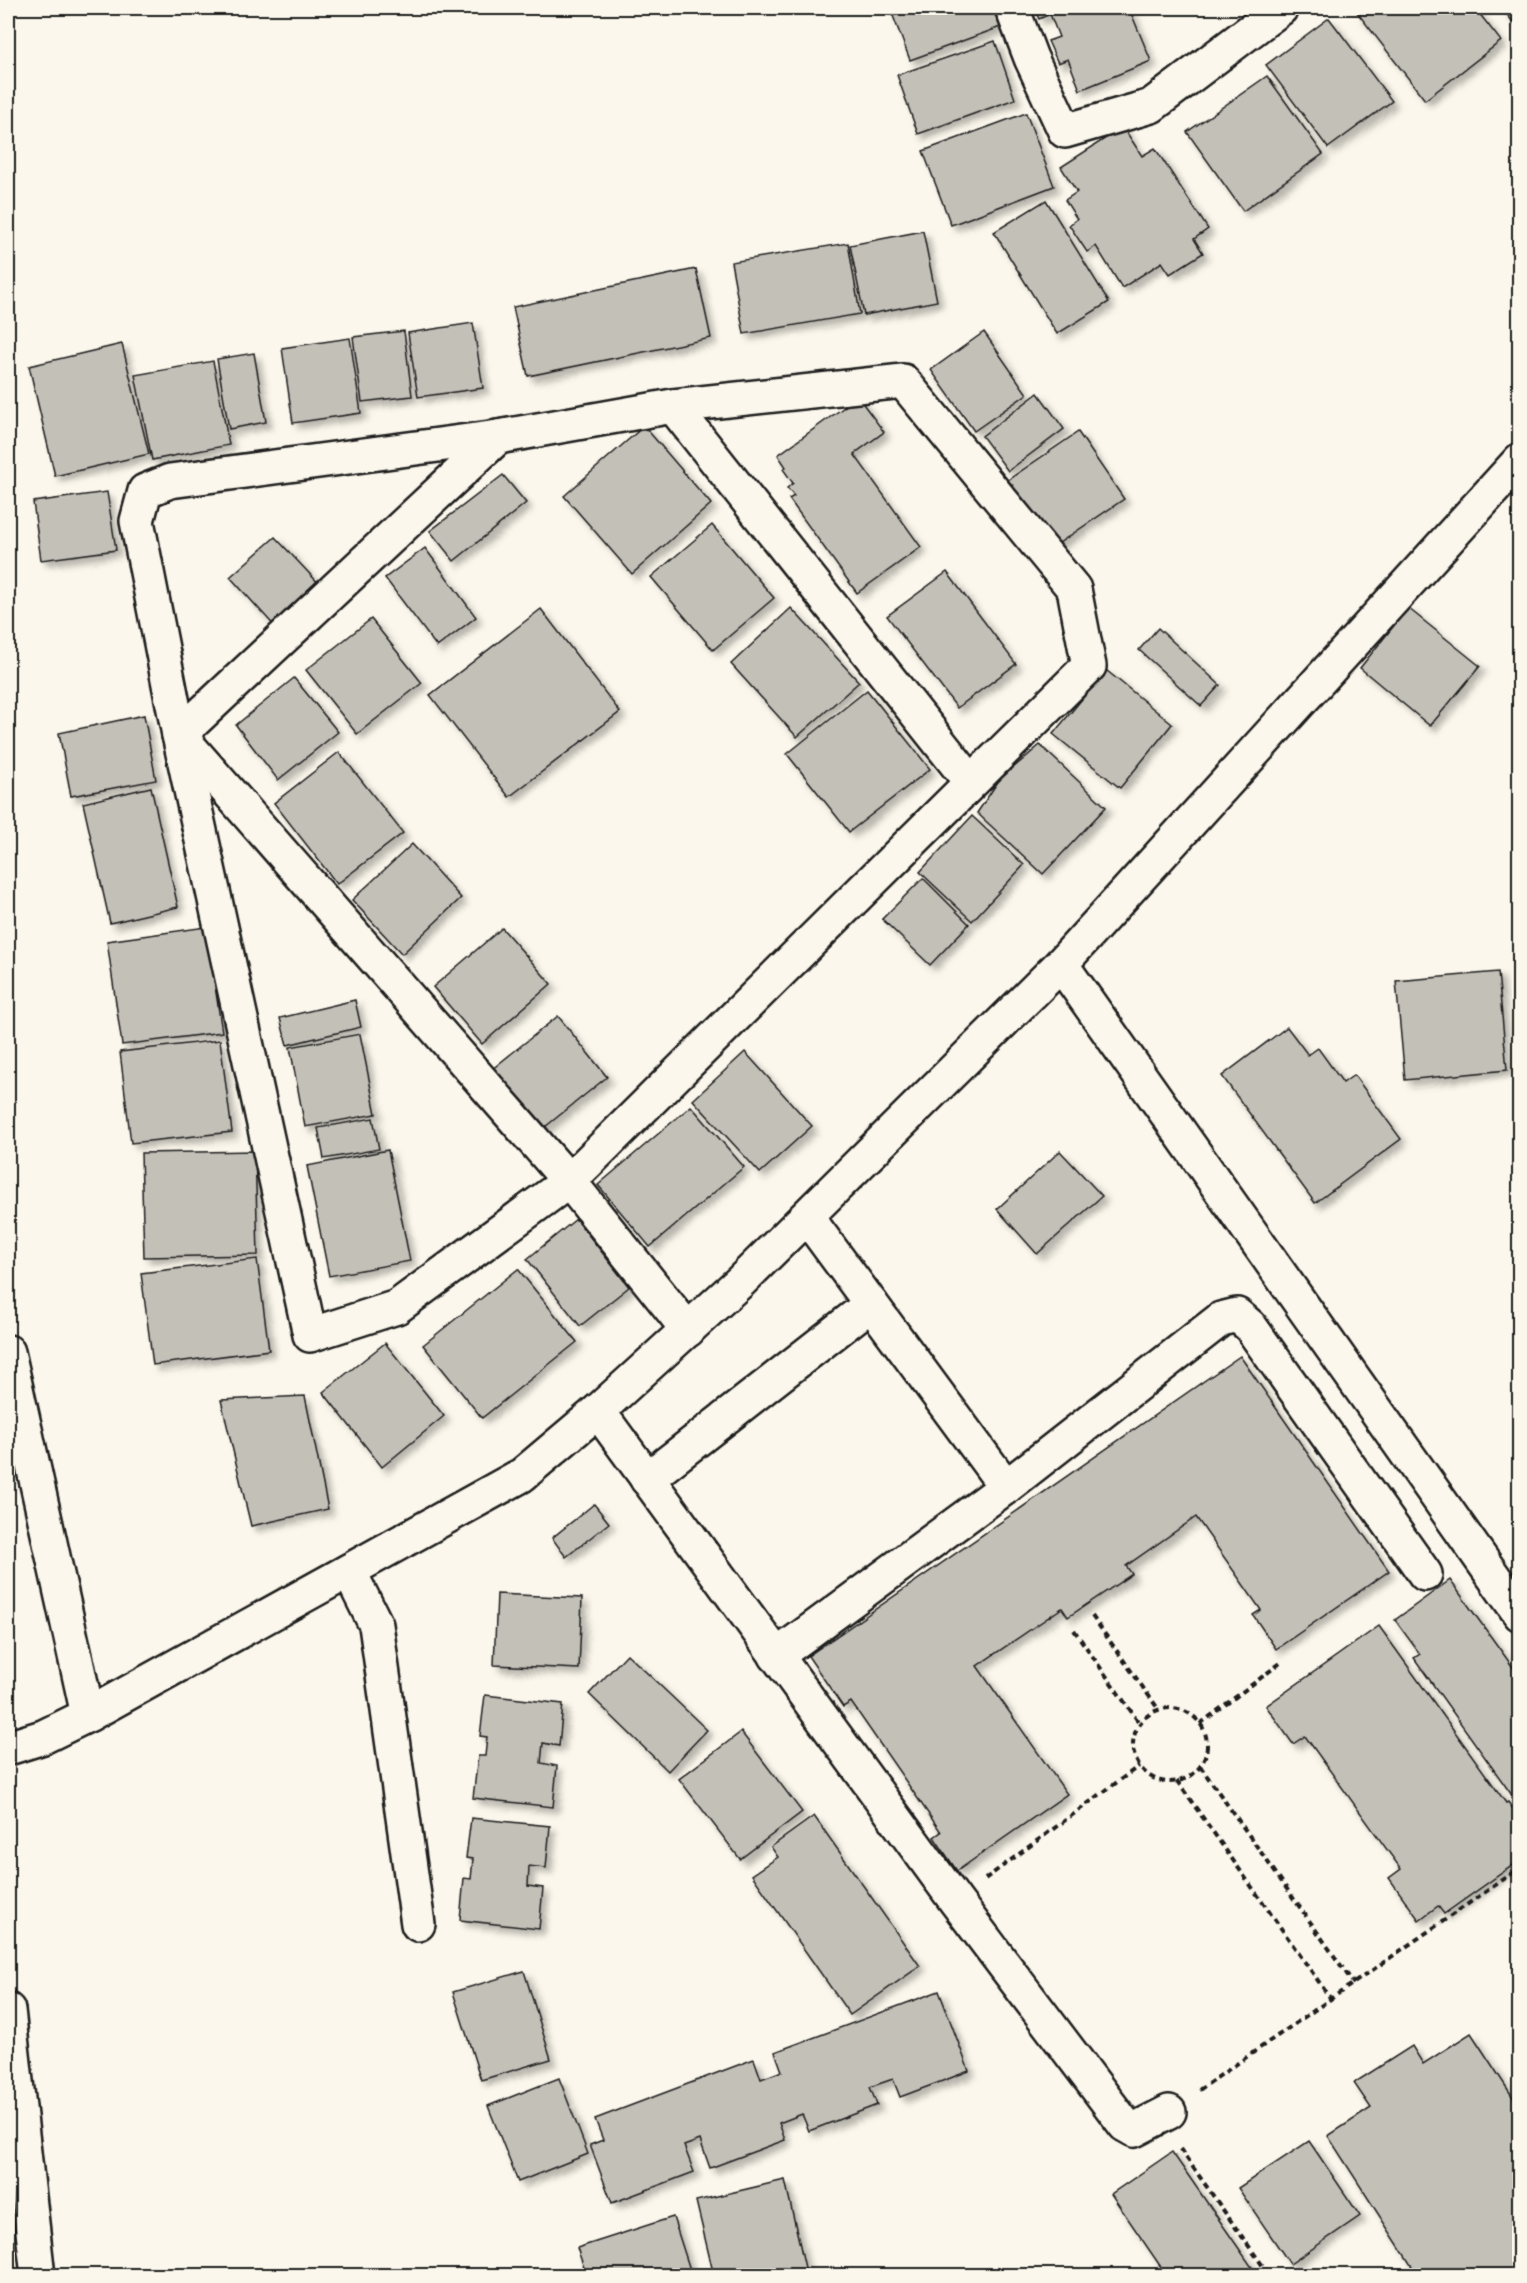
<svg xmlns="http://www.w3.org/2000/svg" width="1527" height="2283" viewBox="0 0 1527 2283" font-family="'Comic Neue',sans-serif">
<style>
.building{fill:#c3c0b8;stroke:#1c1c1c;stroke-width:1.5;filter:url(#shadow)}
.lines{fill:none;stroke-linecap:round;stroke-linejoin:round}
.minor-casing{stroke:#1c1c1c;stroke-width:38}
.highway-casing{stroke:#1c1c1c;stroke-width:38}
.path{stroke:#1c1c1c;stroke-width:4;stroke-dasharray:6 4.5;stroke-linecap:butt}
.minor{stroke:#fbf7ec;stroke-width:33}
.highway{stroke:#fbf7ec;stroke-width:33}
</style>
<defs>
<filter id="shadow"><feDropShadow dx="5.5" dy="5.5" stdDeviation="3" flood-color="#0004"/></filter>
</defs>
<rect width="100%" height="100%" fill="#fbf7ec"/>
<filter id="ink" filterUnits="userSpaceOnUse"><feTurbulence type="fractalNoise" baseFrequency=".0167" numOctaves="2"/><feDisplacementMap in="SourceGraphic" scale="12" xChannelSelector="R" yChannelSelector="G"/><feConvolveMatrix kernelMatrix="1 2 1 2 8 2 1 2 1" color-interpolation-filters="sRGB"/></filter>
<g filter="url(#ink)">
<g class="building">
<polygon points="890,8 972,8 975,14 999,8 1006,25 910,60"/>
<polygon points="1034,8 1129,8 1151,61 1080,90 1068,59 1058,63 1048,41 1059,37 1050,14 1039,19"/>
<polygon points="1360,8 1475,8 1501,41 1425,100 1356,11"/>
<polygon points="1502,8 1520,8 1520,31"/>
<polygon points="1329,18 1392,101 1328,148 1266,65"/>
<polygon points="995,41 1015,99 918,134 897,75"/>
<polygon points="1267,76 1323,154 1243,211 1187,132"/>
<polygon points="1026,113 1054,186 951,225 923,151"/>
<polygon points="1123,127 1142,156 1155,148 1208,229 1194,239 1203,253 1170,274 1162,262 1122,288 1096,246 1087,252 1069,225 1077,219 1065,200 1077,192 1061,167"/>
<polygon points="1046,200 1109,302 1057,334 994,232"/>
<polygon points="923,231 937,301 864,315 850,245"/>
<polygon points="848,243 860,314 744,334 731,262"/>
<polygon points="696,269 711,338 528,376 513,307"/>
<polygon points="473,323 483,388 418,397 408,333"/>
<polygon points="404,331 412,396 362,402 353,337"/>
<polygon points="984,332 1027,394 974,431 931,370"/>
<polygon points="350,338 361,413 293,423 282,348"/>
<polygon points="122,344 149,454 55,476 29,366"/>
<polygon points="254,353 266,422 229,429 217,359"/>
<polygon points="213,361 229,445 152,460 135,375"/>
<polygon points="1038,393 1064,429 1008,471 982,436"/>
<polygon points="858,397 884,432 854,454 921,547 857,593 789,499 794,496 787,488 793,483 783,469 786,467 778,455"/>
<polygon points="644,426 711,504 632,574 564,496"/>
<polygon points="1078,432 1124,499 1053,547 1008,480"/>
<polygon points="503,475 526,503 454,561 430,531"/>
<polygon points="107,492 116,550 41,560 33,502"/>
<polygon points="712,525 774,598 713,650 651,577"/>
<polygon points="275,537 323,588 278,630 230,577"/>
<polygon points="425,548 476,617 437,647 385,578"/>
<polygon points="947,572 1016,664 957,708 887,616"/>
<polygon points="791,608 859,682 797,737 731,664"/>
<polygon points="1408,608 1480,666 1430,726 1360,668"/>
<polygon points="541,609 620,712 509,797 430,695"/>
<polygon points="371,619 422,683 357,734 306,670"/>
<polygon points="1158,628 1220,685 1201,706 1139,650"/>
<polygon points="1106,670 1172,724 1120,788 1053,734"/>
<polygon points="294,678 338,732 278,780 236,725"/>
<polygon points="867,690 930,769 849,832 787,754"/>
<polygon points="144,715 156,780 71,796 59,733"/>
<polygon points="1040,745 1106,807 1043,874 977,813 999,780"/>
<polygon points="339,752 403,833 337,884 274,803"/>
<polygon points="151,787 178,907 110,923 83,803"/>
<polygon points="972,816 1024,865 972,921 920,872"/>
<polygon points="412,844 461,898 402,954 352,900"/>
<polygon points="923,878 969,924 930,965 882,919"/>
<polygon points="206,927 222,1032 122,1045 107,941"/>
<polygon points="502,928 551,984 482,1044 433,987"/>
<polygon points="1498,972 1507,1070 1405,1080 1396,981"/>
<polygon points="355,1000 361,1027 287,1045 280,1018"/>
<polygon points="558,1016 607,1077 540,1131 491,1070"/>
<polygon points="1287,1027 1308,1055 1318,1048 1343,1083 1354,1075 1401,1139 1315,1203 1222,1076"/>
<polygon points="360,1034 376,1114 305,1127 290,1047"/>
<polygon points="220,1040 232,1132 131,1143 120,1052"/>
<polygon points="745,1052 812,1126 760,1173 693,1100"/>
<polygon points="691,1106 744,1167 650,1247 598,1185"/>
<polygon points="373,1118 379,1149 324,1159 318,1128"/>
<polygon points="388,1150 410,1261 329,1276 307,1166"/>
<polygon points="255,1151 258,1255 144,1257 141,1153"/>
<polygon points="1060,1151 1102,1196 1037,1254 997,1209"/>
<polygon points="576,1219 629,1287 580,1326 527,1259"/>
<polygon points="257,1259 269,1350 153,1365 141,1273"/>
<polygon points="518,1269 577,1342 482,1418 423,1345"/>
<polygon points="385,1343 444,1416 382,1467 323,1392"/>
<polygon points="1240,1356 1389,1571 1276,1649 1253,1615 1261,1610 1196,1517 1126,1566 1132,1574 1068,1617 1062,1608 977,1666 1067,1794 957,1871 934,1837 941,1832 851,1702 843,1707 808,1656"/>
<polygon points="305,1396 328,1509 251,1526 221,1400"/>
<polygon points="594,1504 609,1523 566,1557 552,1538"/>
<polygon points="1450,1580 1520,1677 1520,1795 1514,1798 1414,1658 1420,1654 1395,1620"/>
<polygon points="497,1594 582,1598 579,1669 494,1665"/>
<polygon points="1379,1626 1506,1803 1508,1802 1520,1818 1520,1860 1444,1914 1438,1906 1419,1920 1389,1878 1401,1869 1305,1736 1293,1744 1266,1706"/>
<polygon points="627,1654 707,1730 668,1771 589,1694"/>
<polygon points="485,1695 563,1704 559,1746 543,1743 541,1763 557,1766 553,1807 473,1798 478,1756 485,1756 487,1737 480,1736"/>
<polygon points="741,1732 802,1812 740,1859 679,1779"/>
<polygon points="814,1816 920,1966 850,2015 752,1875 778,1857 771,1847"/>
<polygon points="471,1818 550,1826 546,1868 529,1866 528,1886 543,1888 539,1929 460,1920 464,1878 471,1879 473,1859 466,1858"/>
<polygon points="524,1971 551,2059 481,2080 453,1992"/>
<polygon points="939,1991 969,2071 900,2097 893,2079 870,2087 877,2105 809,2131 802,2114 779,2123 785,2140 710,2168 700,2140 684,2146 694,2172 612,2203 590,2145 603,2140 595,2119 754,2059 761,2079 782,2071 775,2052"/>
<polygon points="1471,2033 1520,2108 1520,2275 1418,2276 1328,2136 1371,2108 1354,2083 1412,2046 1423,2064"/>
<polygon points="559,2078 588,2154 518,2182 488,2106"/>
<polygon points="1309,2141 1360,2216 1290,2264 1238,2188"/>
<polygon points="1172,2152 1258,2276 1167,2276 1111,2194"/>
<polygon points="785,2180 806,2272 791,2276 714,2276 696,2201"/>
<polygon points="673,2217 692,2276 587,2276 577,2248"/>
</g>
<g class="lines">
<defs>
<g id="minor">
<polyline points="1012,8 1031,58 1065,131 1151,106 1281,8"/>
<polygon points="903,381 1074,589 1089,666 569,1181 397,1307 310,1335 179,735 137,521 145,491 170,481 498,437 673,406"/>
<polyline points="673,406 970,781"/>
<polyline points="498,437 179,735 569,1181 688,1330"/>
<polyline points="1061,964 1520,1614"/>
<polyline points="807,1217 1006,1487"/>
<polyline points="8,1352 88,1715"/>
<polyline points="598,1411 955,1900 1125,2125 1134,2130 1169,2112"/>
<polyline points="647,1479 871,1304"/>
<polyline points="349,1571 376,1625 418,1924"/>
<polyline points="776,1656 1006,1487 1221,1319 1237,1315 1250,1326 1425,1574"/>
<polyline points="8,1748 43,1737 88,1715 522,1475 598,1411 741,1281 1061,964 1520,460"/>
</g>
<polyline id="highway" points="8,2010 38,2276"/>
</defs>
<use href="#minor" class="minor-casing"/>
<use href="#highway" class="highway-casing"/>
<g class="path">
<polyline points="1092,1616 1159,1710"/>
<polyline points="1074,1630 1140,1724"/>
<circle cx="1170" cy="1745" r="37"/>
<polyline points="1200,1724 1283,1661"/>
<polyline points="1200,1766 1354,1984"/>
<polyline points="1177,1781 1331,1999"/>
<polyline points="985,1879 1139,1766"/>
<polyline points="1199,2090 1520,1868"/>
<polyline points="1180,2149 1270,2276"/>
</g>
<use href="#minor" class="minor"/>
<use href="#highway" class="highway"/>
</g>
</g>
<rect width="1527" height="2283" fill="none" stroke="#fbf7ec" stroke-width="30"/>
<rect x="15" y="15" width="1497" height="2253" fill="none" stroke="#1c1c1c" stroke-width="2" filter="url(#ink)"/>
</svg>
